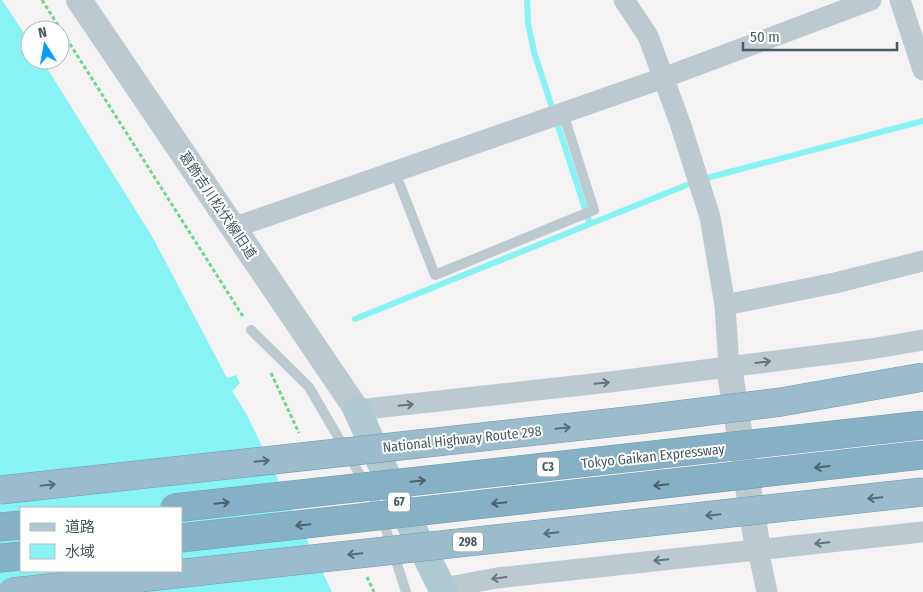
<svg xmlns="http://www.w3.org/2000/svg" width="923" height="592" viewBox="0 0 923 592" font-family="'Fira Sans Condensed','Noto Sans JP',sans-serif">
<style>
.water{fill:#87f3f4;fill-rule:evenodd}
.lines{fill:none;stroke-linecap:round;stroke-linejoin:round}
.stream{stroke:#87f3f4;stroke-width:6}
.motorway-casing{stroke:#719bb0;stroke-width:29}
.path{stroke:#72d591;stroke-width:3;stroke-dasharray:4 2.5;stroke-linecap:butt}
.service{stroke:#bccacf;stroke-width:10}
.minor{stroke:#bccacf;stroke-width:21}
.tertiary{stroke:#bccacf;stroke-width:26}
.primary{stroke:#afc8d2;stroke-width:28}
.motorway{stroke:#86b0c4;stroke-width:28}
.trunk-bridge-casing{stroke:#719bb0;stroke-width:29;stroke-linecap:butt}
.motorway-bridge-casing{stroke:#719bb0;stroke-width:29;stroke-linecap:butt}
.trunk-bridge{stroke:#9abccb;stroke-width:28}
.motorway-bridge{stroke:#86b0c4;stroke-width:28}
.oneway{stroke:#64767c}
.oneway2{stroke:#586e76}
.oneway3{stroke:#4d636b}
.labels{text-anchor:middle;stroke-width:4;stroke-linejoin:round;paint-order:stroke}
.shield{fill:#fff;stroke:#7e8c90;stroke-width:1}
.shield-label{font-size:12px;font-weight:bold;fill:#475a61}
.street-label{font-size:14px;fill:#475a61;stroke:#fff}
</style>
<rect width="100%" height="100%" fill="#f4f2f2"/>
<path class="water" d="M0,0H2L30,42V60H42L153,238L227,378L236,375L240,383L232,391L247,415L332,592H0ZM21,508H181V571H21Z"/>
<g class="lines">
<g class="stream">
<polyline points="590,224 689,184 707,178 923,121"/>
<polyline points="355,319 590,224 534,52 528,23 527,0"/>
</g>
<defs>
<g id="motorway">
<polyline points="0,527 21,525"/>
<polyline points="0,558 21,556"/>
</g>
</defs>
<use href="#motorway" class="motorway-casing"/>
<g class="path">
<polyline points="42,0 244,318"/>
<polyline points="271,373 299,433"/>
<polyline points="367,577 374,592"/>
</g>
<g class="service">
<polyline points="395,172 435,275 594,210 563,113"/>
<polyline points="251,330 309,387 378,506"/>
<polyline points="382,517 406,592"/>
</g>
<g class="minor">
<polyline points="624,0 648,36 680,123 710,217 725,305 729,367"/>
<polyline points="900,0 923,70"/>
<polyline points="233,228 663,78 871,0"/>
<polyline points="725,305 835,283 923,261"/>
<polyline points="357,410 610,382 870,349 923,340"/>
<polyline points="758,550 767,592"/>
<polyline points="443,588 497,578 923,532"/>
</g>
<g class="tertiary">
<polyline points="79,0 146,99 357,410"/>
<polyline points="729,367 758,550"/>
</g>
<polyline class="primary" points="357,410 391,485 444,592"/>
<use href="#motorway" class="motorway"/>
<defs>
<g id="trunk-bridge">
<polyline points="0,490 645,419 781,402 923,377"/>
<polyline points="12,592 923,492"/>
</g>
<g id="motorway-bridge">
<polyline points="174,508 923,425"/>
<polyline points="181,538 923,455"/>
</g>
</defs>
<use href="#trunk-bridge" class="trunk-bridge-casing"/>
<use href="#motorway-bridge" class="motorway-bridge-casing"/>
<use href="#trunk-bridge" class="trunk-bridge"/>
<use href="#motorway-bridge" class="motorway-bridge"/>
</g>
<defs><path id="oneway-shaft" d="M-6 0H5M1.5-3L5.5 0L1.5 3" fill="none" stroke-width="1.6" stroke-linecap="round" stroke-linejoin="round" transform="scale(1.25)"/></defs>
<g class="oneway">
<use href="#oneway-shaft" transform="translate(763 362) rotate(-7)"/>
<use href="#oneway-shaft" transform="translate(602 383) rotate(-6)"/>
<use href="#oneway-shaft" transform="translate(406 405) rotate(-6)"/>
<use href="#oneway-shaft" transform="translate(822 543) rotate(174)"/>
<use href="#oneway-shaft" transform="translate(661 560) rotate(174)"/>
<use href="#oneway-shaft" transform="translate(499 578) rotate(172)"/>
</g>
<g class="oneway2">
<use href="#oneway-shaft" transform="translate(563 428) rotate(-6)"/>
<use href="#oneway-shaft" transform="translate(262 461) rotate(-6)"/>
<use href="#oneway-shaft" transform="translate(48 485) rotate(-6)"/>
<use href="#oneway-shaft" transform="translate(875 498) rotate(174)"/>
<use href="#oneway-shaft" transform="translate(713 515) rotate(174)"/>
<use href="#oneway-shaft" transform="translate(551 533) rotate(174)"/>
<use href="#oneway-shaft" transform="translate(355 554) rotate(174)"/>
</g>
<g class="oneway3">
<use href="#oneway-shaft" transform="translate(822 467) rotate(173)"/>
<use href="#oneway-shaft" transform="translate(418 481) rotate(-6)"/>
<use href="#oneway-shaft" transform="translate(661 485) rotate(174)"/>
<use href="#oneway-shaft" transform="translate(222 503) rotate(-6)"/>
<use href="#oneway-shaft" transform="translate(499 503) rotate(174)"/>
<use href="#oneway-shaft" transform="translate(303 525) rotate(174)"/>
</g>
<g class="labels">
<g class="shield">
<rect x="537" y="457.5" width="22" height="19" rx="4"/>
<rect x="388" y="492.5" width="22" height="19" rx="4"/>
<rect x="453" y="532.5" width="30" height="19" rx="4"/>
</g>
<g class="shield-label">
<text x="548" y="471">C3</text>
<text x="399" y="506">67</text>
<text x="468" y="546">298</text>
</g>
<g class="street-label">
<text transform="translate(218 205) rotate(56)" y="5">葛飾吉川松伏線旧道</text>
<text transform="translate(462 439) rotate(-6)" y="5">National Highway Route 298</text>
<text transform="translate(653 456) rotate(-6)" y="5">Tokyo Gaikan Expressway</text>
</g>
</g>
<rect x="20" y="507" width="162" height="65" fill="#ffffff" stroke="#b5bdc0"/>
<rect x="30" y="523" width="25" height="8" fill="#afc8d2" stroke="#b5bdc0"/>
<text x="65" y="532" font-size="15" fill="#475a61">道路</text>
<rect x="30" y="544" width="25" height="15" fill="#87f3f4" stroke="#b5bdc0"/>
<text x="65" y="557" font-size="15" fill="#475a61">水域</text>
<g transform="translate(45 45) rotate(349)"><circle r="24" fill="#ffffff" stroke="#b5bdc0"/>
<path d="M0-4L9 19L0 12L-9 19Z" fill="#0a9ef6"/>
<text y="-8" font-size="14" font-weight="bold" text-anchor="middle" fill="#475a61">N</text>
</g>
<path d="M743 42v8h154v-8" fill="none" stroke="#475a61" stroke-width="2.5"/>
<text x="750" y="42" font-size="15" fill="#475a61" stroke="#ffffff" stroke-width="4" paint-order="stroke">50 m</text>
</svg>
